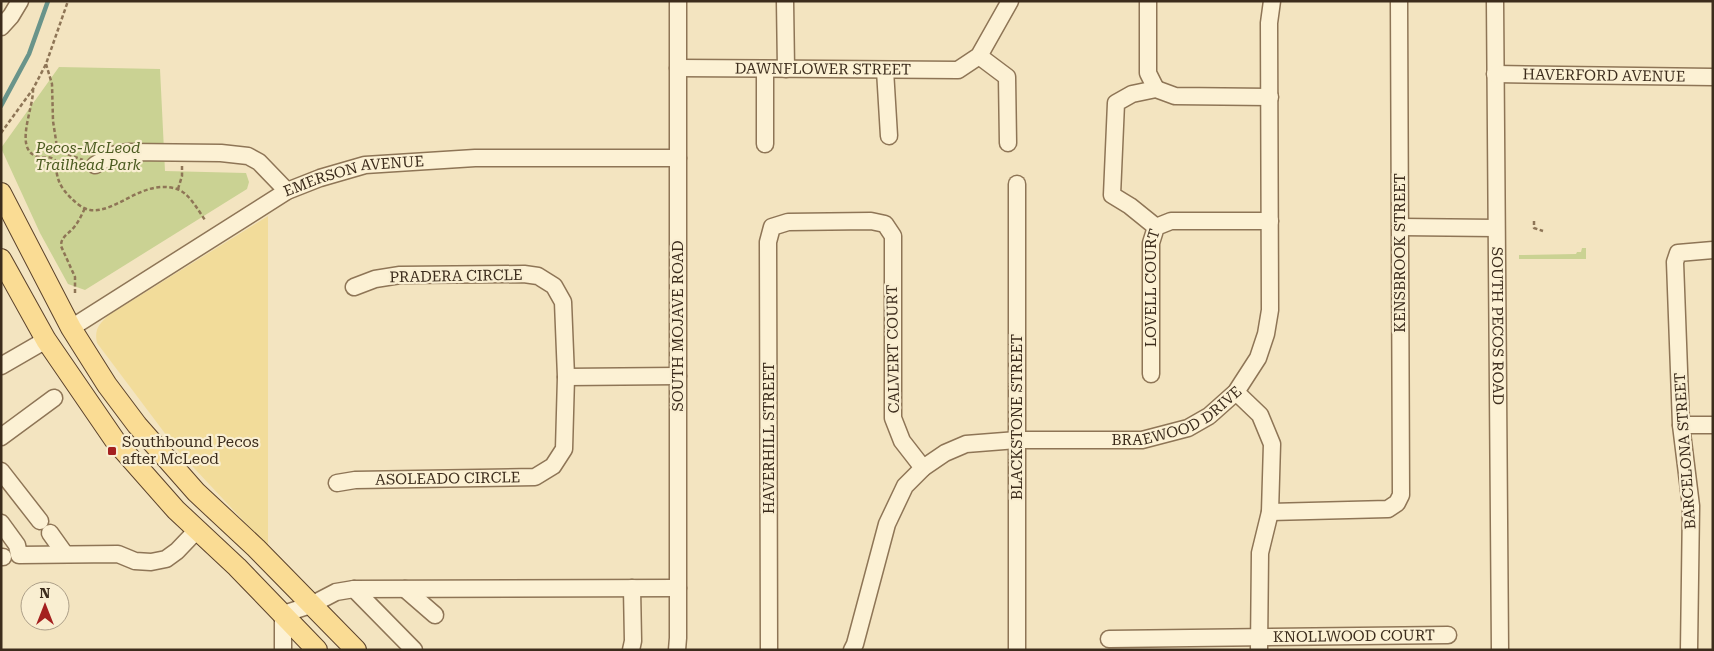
<svg xmlns="http://www.w3.org/2000/svg" width="1714" height="651" viewBox="0 0 1714 651" font-family="'Roboto Serif',serif">
<style>
.green{fill:#cad293}
.sand{fill:#f2dc9a}
.lines{fill:none;stroke-linecap:round;stroke-linejoin:round}
.stream{stroke:#69948a;stroke-width:4.5}
.minor-casing{stroke:#8e7556;stroke-width:19}
.major-casing{stroke:#5b422b;stroke-width:22}
.path{stroke:#8e7556;stroke-width:2.5;stroke-dasharray:4 2.5;stroke-linecap:butt}
.minor{stroke:#fcf1d4;stroke-width:16}
.major{stroke:#fadc94;stroke-width:20}
.poi-dot{fill:#a4201f;stroke:#f9eed1;stroke-width:2}
.labels{text-anchor:middle;stroke-width:4.5;stroke-linejoin:round;paint-order:stroke}
.street-label{font-size:15px;fill:#3c2c1c;stroke:#f9eed1}
.park-label{font-size:15px;font-style:italic;fill:#4b5b20;stroke:#f9eed1}
.poi-label{font-size:15px;fill:#3c2c1c;stroke:#f9eed1;text-anchor:start}
</style>
<rect width="100%" height="100%" fill="#f3e4c0"/>
<g class="green">
<polygon points="59,67 160,69 165,171 246,173 249,182 247,189 85,290 68,284 40,233 1,148"/>
<polygon points="1582,248 1586,248 1586,259 1519,259 1519,255 1576,254 1577,252 1581,252"/>
</g>
<path class="sand" d="M268,216V547L179,452L97,343C94,329 99,324 109,315Z"/>
<g class="lines">
<polyline class="stream" points="1,106 29,54 48,1"/>
<defs>
<g id="minor">
<polyline points="785,1 786,69"/>
<polyline points="1148,1 1148,73 1156,89"/>
<path id="s1" d="M1495,1L1500,650"/>
<polyline points="1,27 11,16 20,1"/>
<polyline points="979,56 1007,77 1008,143"/>
<path id="s2" d="M678,68L958,70L979,56L1010,1"/>
<polyline points="765,69 765,144"/>
<polyline points="885,70 889,136"/>
<path id="s3" d="M1495,74L1713,77"/>
<polyline points="95,165 112,155 127,152 221,153 248,156 259,162 287,191"/>
<polyline points="1017,184 1017,650"/>
<polyline points="1156,227 1130,206 1112,195 1116,103 1132,94 1156,89 1175,96 1270,97"/>
<polyline points="1401,227 1496,228"/>
<path id="s4" d="M71,328L287,191L320,178L365,165L475,158H678"/>
<polyline points="1,366 46,340"/>
<path id="s5" d="M1151,374V243L1156,227L1171,221H1270"/>
<polyline points="566,377 678,376"/>
<polyline points="1236,392 1260,415 1272,444 1270,512 1260,553 1259,650"/>
<polyline points="1681,425 1713,425"/>
<polyline points="1,437 54,398"/>
<polyline points="1,471 40,521"/>
<path id="s6" d="M337,483L355,480L535,477L553,466L564,449L566,377L563,302L554,286L538,276L524,274L400,275L375,279L354,287"/>
<polyline points="1270,512 1388,509 1397,503 1401,495 1399,1"/>
<polyline points="1,523 17,545 19,555 118,554 135,561 151,562 166,559 177,551 197,530"/>
<polyline points="50,533 65,554"/>
<polyline points="1,557 3,557"/>
<polyline points="354,589 414,650"/>
<polyline points="405,589 435,615"/>
<path id="s7" d="M1109,639L1448,635"/>
<polyline points="283,650 283,614 311,605 336,592 354,589 678,588"/>
<polyline points="631,650 633,641 632,588"/>
<polyline points="677,650 678,638 678,1"/>
<polyline points="769,650 768,242 772,227 788,222 871,221 885,224 893,236 893,418 902,441 923,468"/>
<path id="s8" d="M852,650L855,644L887,524L905,486L923,468L945,453L966,444L1017,440H1142L1188,428L1209,416L1236,392L1258,358L1266,334L1270,310L1269,23L1272,1"/>
<polyline points="1689,650 1691,506 1681,425 1675,262 1678,253 1713,250"/>
</g>
<g id="major">
<polyline points="1,193 71,328 107,385 137,425 196,492 256,548 356,650"/>
<polyline points="1,259 46,340 116,442 176,510 237,567 317,650"/>
</g>
</defs>
<use href="#minor" class="minor-casing"/>
<use href="#major" class="major-casing"/>
<g class="path">
<polyline points="46,64 52,84 53,121 57,147 64,153 83,160"/>
<path d="M33,89C34,107 14,148 36,156C43,159 49,155 55,160C57,178 58,185 71,198C76,203 83,209 90,210C116,214 143,178 177,189C189,193 198,210 205,220"/>
<polyline points="1,133 33,89 46,64 68,1"/>
<polyline points="178,189 182,176 182,166"/>
<polyline points="1534,221 1534,228 1543,231"/>
<path d="M75,293V277L61,246C61,236 69,234 75,226C79,221 82,214 85,208"/>
</g>
<use href="#minor" class="minor"/>
<use href="#major" class="major"/>
</g>
<rect class="poi-dot" x="107" y="446" width="10" height="10" rx="2.5"/>
<g class="labels">
<g class="street-label">
<text dy="5" stroke="none"><textPath href="#s2" startOffset="145">DAWNFLOWER STREET</textPath></text>
<text dy="5" stroke="none"><textPath href="#s3" startOffset="109">HAVERFORD AVENUE</textPath></text>
<text dy="5" stroke="none"><textPath href="#s4" startOffset="325">EMERSON AVENUE</textPath></text>
<text transform="translate(1400 253) rotate(-90)" y="5">KENSBROOK STREET</text>
<text transform="translate(456 276) rotate(-1)" y="5">PRADERA CIRCLE</text>
<text dy="5" stroke="none"><textPath href="#s5" startOffset="86">LOVELL COURT</textPath></text>
<text dy="5" stroke="none"><textPath href="#s1" startOffset="325">SOUTH PECOS ROAD</textPath></text>
<text transform="translate(678 326) rotate(-90)" y="5">SOUTH MOJAVE ROAD</text>
<text transform="translate(893 349) rotate(-91)" y="5">CALVERT COURT</text>
<text dy="5" stroke="none"><textPath href="#s8" startOffset="465">BRAEWOOD DRIVE</textPath></text>
<text transform="translate(1017 417) rotate(-90)" y="5">BLACKSTONE STREET</text>
<text transform="translate(769 438) rotate(-90)" y="5">HAVERHILL STREET</text>
<text transform="translate(1685 451) rotate(-94)" y="5">BARCELONA STREET</text>
<text dy="5" stroke="none"><textPath href="#s6" startOffset="111">ASOLEADO CIRCLE</textPath></text>
<text dy="5" stroke="none"><textPath href="#s7" startOffset="245">KNOLLWOOD COURT</textPath></text>
</g>
<g class="park-label">
<text x="88" y="153">Pecos-McLeod<tspan x="88" dy="17">Trailhead Park</tspan></text>
</g>
<g class="poi-label">
<text x="122" y="447">Southbound Pecos<tspan x="122" dy="17">after McLeod</tspan></text>
</g>
</g>
<rect width="1714" height="651" fill="none" stroke="#3c2c1c" stroke-width="5"/>
<g transform="translate(45 606)"><circle r="24" fill="#f9eed1" stroke="#ada089"/>
<path d="M0-4L9 19L0 12L-9 19Z" fill="#a4201f"/>
<text y="-8" font-size="14" font-weight="bold" text-anchor="middle" fill="#3c2c1c">N</text>
</g>
</svg>
